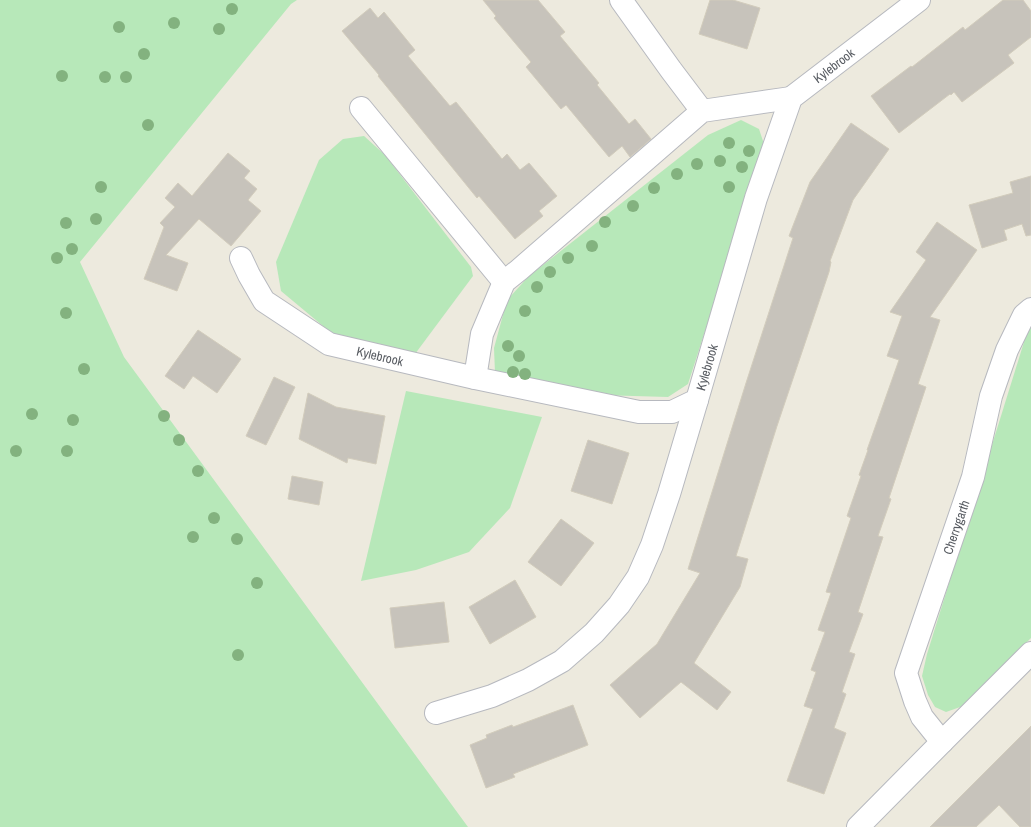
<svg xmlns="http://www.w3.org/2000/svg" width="1031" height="827" viewBox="0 0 1031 827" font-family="'Archivo Narrow',sans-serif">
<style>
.green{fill:#b7e8b9}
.building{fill:#c7c3bb;stroke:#d2ccbc}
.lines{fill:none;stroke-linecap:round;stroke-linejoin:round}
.minor-casing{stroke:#b7b9bf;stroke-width:24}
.minor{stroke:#fff;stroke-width:22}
.tree{fill:#83b27f}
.labels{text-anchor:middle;stroke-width:3;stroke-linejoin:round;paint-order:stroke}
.street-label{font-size:13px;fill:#575b61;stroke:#fff}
</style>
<rect width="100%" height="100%" fill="#edeade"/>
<g class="green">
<polygon points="0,0 297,0 291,4 80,262 124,357 468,827 0,827"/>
<polygon points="741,120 759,129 763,141 764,148 688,384 668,397 599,395 495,373 494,348 507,300 529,276 708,135"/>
<polygon points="364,136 385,155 471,267 473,276 415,354 335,336 281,291 276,262 319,160 343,139"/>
<polygon points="1031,325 1031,638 963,706 946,712 935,707 928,695 922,676 927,654 1029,326"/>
<polygon points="406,391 542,417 510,508 469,552 416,570 361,581"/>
</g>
<g class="building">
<polygon points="483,0 538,0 565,32 560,36 599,83 597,85 629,124 635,119 651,139 630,157 622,146 609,157 566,105 561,109 526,67 531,62 494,18 496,16"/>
<polygon points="710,0 733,0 760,8 747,49 699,34"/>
<polygon points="1003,0 1023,0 1031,11 1031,37 1008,55 1014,63 962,102 954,92 951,95 950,94 899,133 871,96 911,66 912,67 963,27 965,30"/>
<polygon points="370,8 378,18 384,12 415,50 408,56 450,106 456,102 502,159 507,154 520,170 529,163 557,196 539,211 543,216 515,239 479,196 477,198 378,76 379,75 342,31"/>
<polygon points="851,123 889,149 853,200 830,261 831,262 829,272 777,426 736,556 748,559 740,587 694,663 731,692 717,710 681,682 640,718 610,685 657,644 700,573 688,569 746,383 793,238 789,236 810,182"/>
<polygon points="228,153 250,171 244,178 257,189 248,200 261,211 231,246 199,219 166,255 188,263 177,291 144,279 164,227 160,223 175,207 165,198 178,183 192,196"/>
<polygon points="1031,176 1031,235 1026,236 1022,224 1004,230 1007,240 982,248 969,205 1013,193 1010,182"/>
<polygon points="937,222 977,250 930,317 940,320 918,384 926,387 889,498 891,499 878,536 883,537 858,612 863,614 849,652 855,654 842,692 846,694 834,728 846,733 824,794 787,781 813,709 804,706 816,672 811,670 825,632 818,630 831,593 826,592 851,518 847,516 861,476 859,475 868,450 867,450 899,360 887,356 902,316 890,312 926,260 916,252"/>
<polygon points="198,330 241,359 217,393 193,376 184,389 165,376"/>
<polygon points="274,377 295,387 266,445 246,436"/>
<polygon points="308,393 336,407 385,416 376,464 348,458 347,463 299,439"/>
<polygon points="588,440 629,453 612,504 571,491"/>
<polygon points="292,476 323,482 319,505 288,499"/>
<polygon points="561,519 594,543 561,586 528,562"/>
<polygon points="515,580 536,617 490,644 469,607"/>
<polygon points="444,602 449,642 395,648 390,608"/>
<polygon points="573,705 588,745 513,774 515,777 486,788 470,745 487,738 486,735 512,725 513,727"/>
<polygon points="1031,726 1031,827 1020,827 999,805 976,827 930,827"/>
</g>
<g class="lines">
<defs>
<g id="minor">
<polyline points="621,0 671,70 702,111"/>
<polyline points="361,108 504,282"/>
<path id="s1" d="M241,258L249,275L264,301L329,344L475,378L639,412H672L697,400L756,198L791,98L919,0"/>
<polyline points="475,378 482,334 504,282 519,270 702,111 791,98"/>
<polyline points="436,713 492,696 528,680 562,661 594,633 619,605 638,577 652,545 669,494 697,400"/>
<path id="s2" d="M942,742L922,717L915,701L906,673L973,477L991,396L1007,350L1024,315L1031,309"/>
<polyline points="858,827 942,742 1031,653"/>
</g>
</defs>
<use href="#minor" class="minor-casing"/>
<use href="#minor" class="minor"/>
</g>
<g class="tree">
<circle cx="232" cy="9" r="6"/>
<circle cx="174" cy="23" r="6"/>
<circle cx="119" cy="27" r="6"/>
<circle cx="219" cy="29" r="6"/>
<circle cx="144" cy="54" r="6"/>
<circle cx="62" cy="76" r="6"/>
<circle cx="105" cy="77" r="6"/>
<circle cx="126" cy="77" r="6"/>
<circle cx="148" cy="125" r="6"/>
<circle cx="729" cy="143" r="6"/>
<circle cx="749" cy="151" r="6"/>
<circle cx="720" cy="161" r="6"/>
<circle cx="697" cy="164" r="6"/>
<circle cx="742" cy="167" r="6"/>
<circle cx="677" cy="174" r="6"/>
<circle cx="101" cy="187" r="6"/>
<circle cx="729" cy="187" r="6"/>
<circle cx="654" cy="188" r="6"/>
<circle cx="633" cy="206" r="6"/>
<circle cx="96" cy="219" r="6"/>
<circle cx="605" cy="222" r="6"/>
<circle cx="66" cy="223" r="6"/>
<circle cx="592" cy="246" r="6"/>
<circle cx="72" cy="249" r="6"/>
<circle cx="57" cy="258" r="6"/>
<circle cx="568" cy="258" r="6"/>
<circle cx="550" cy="272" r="6"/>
<circle cx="537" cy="287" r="6"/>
<circle cx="525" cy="311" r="6"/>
<circle cx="66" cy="313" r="6"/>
<circle cx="508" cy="346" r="6"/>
<circle cx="519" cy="356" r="6"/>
<circle cx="84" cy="369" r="6"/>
<circle cx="513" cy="372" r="6"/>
<circle cx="525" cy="374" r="6"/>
<circle cx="32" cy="414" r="6"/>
<circle cx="164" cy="416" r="6"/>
<circle cx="73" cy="420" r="6"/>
<circle cx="179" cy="440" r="6"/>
<circle cx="16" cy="451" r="6"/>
<circle cx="67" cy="451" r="6"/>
<circle cx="198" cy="471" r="6"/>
<circle cx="214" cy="518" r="6"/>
<circle cx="193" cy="537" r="6"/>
<circle cx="237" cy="539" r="6"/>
<circle cx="257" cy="583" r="6"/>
<circle cx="238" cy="655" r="6"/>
</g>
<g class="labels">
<g class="street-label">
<text dy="5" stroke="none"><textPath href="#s1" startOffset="875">Kylebrook</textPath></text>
<text dy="5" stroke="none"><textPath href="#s1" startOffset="179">Kylebrook</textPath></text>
<text dy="5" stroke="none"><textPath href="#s1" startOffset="539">Kylebrook</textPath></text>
<text dy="5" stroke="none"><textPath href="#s2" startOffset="233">Cherrygarth</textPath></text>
</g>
</g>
</svg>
